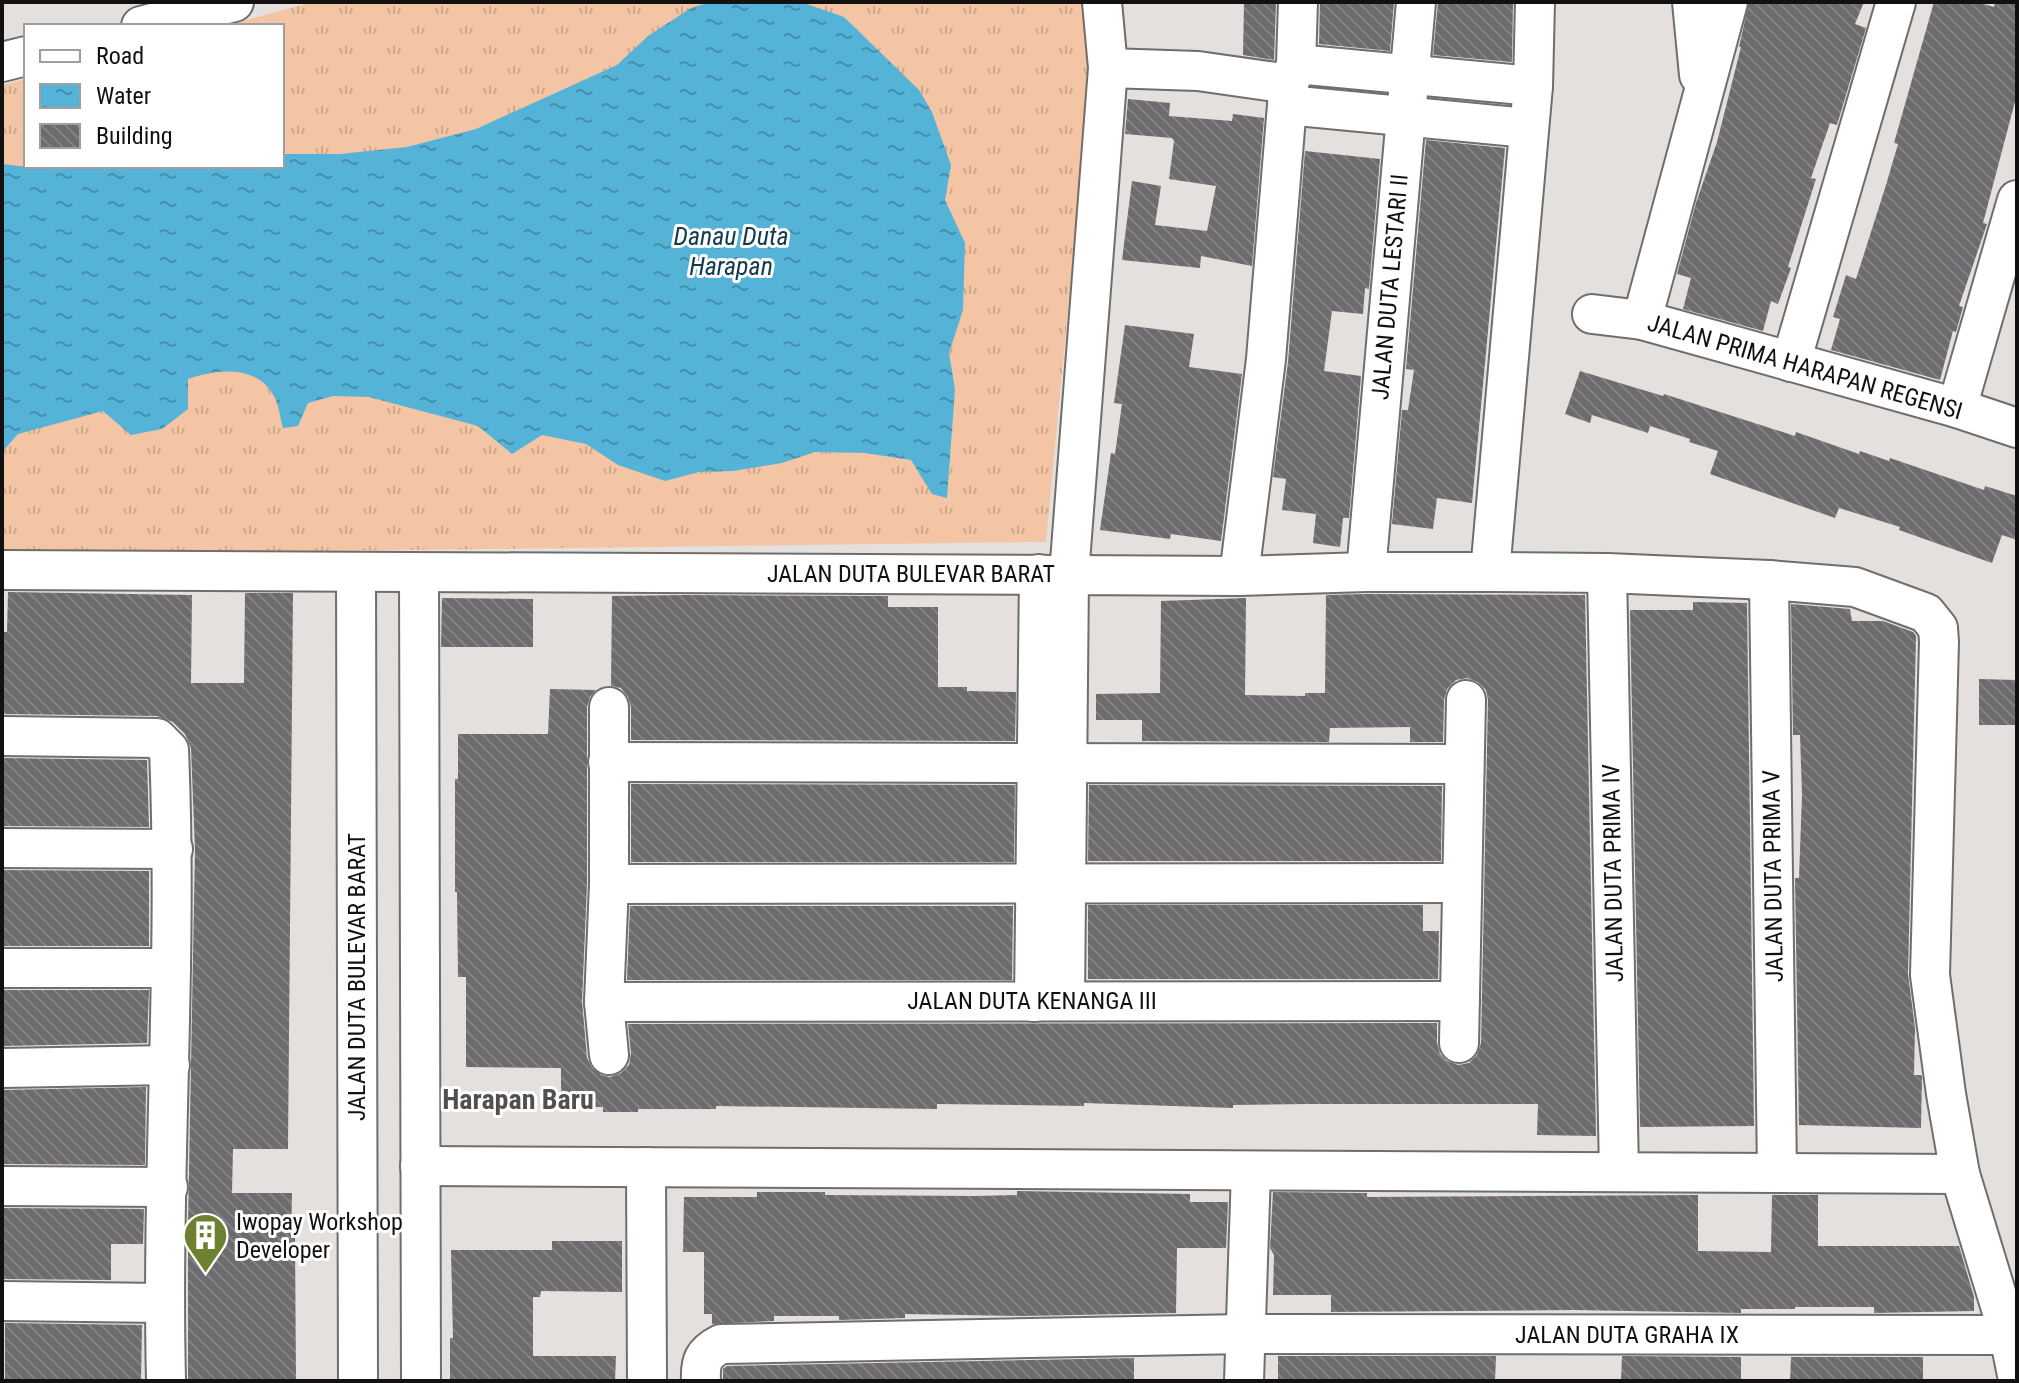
<svg xmlns="http://www.w3.org/2000/svg" width="2019" height="1383" viewBox="0 0 2019 1383" font-family="'Roboto Condensed',sans-serif">
<style>
.grass{fill:url(#grass-tufts)}
.water{fill:url(#water-ripples)}
.building{fill:url(#building-back-hatch)}
.lines{fill:none;stroke-linecap:round;stroke-linejoin:round}
.minor-casing{stroke:#706d6b;stroke-width:42}
.minor{stroke:#fff;stroke-width:38}
.labels{text-anchor:middle;stroke-width:6;stroke-linejoin:round;paint-order:stroke}
.street-label{font-size:24px;fill:#121010;stroke:#fff}
.poi-label{font-size:24px;fill:#121010;stroke:#fff;text-anchor:start}
.water-label{font-size:26px;font-style:italic;fill:#123c4c;stroke:#fff}
.quarter-label{font-size:28px;font-weight:bold;fill:#524f4d;stroke:#fff}
</style>
<defs>
<pattern id="grass-tufts" width="24" height="20" patternUnits="userSpaceOnUse" patternTransform="scale(2)"><rect width="24" height="20" fill="#f3c5a4"/><path d="M3 7l-1-3M5 7V3M7 7l1-3M15 17l-1-3M17 17v-4M19 17l1-3" fill="none" stroke="#cfa88c"/></pattern>
<pattern id="water-ripples" width="26" height="14" patternUnits="userSpaceOnUse" patternTransform="scale(2)"><rect width="26" height="14" fill="#54b3d7"/><path d="M2 4q2-2 4 0t4 0M15 11q2-2 4 0t4 0" fill="none" stroke="#4490ad"/></pattern>
<pattern id="building-back-hatch" width="6" height="6" patternUnits="userSpaceOnUse" patternTransform="scale(2)"><rect width="6" height="6" fill="#6d6b6d"/><path d="M-1 5l2 2M0 0l6 6M5-1l2 2" fill="none" stroke="#848283"/></pattern>
</defs>
<rect width="100%" height="100%" fill="#e4e0de"/>
<polygon class="grass" points="313,2 1086,2 1092,54 1046,542 2,555 2,85 26,79 26,166 282,166 282,26 223,26"/>
<path class="water" d="M711,2H801L844,17L919,90L932,112L951,165L945,200L965,243L963,310L949,353L955,389L947,498L932,494L911,460L865,453L815,452L782,463L733,471L699,472L665,481L618,465L586,444L542,435L512,454L478,426L369,397L333,396L308,403L298,426L283,428C280,418 279,405 274,396C256,364 217,369 188,379V409L162,429L131,435L103,411L18,434L2,452V164L28,167L282,166V154H340L407,147L476,129L617,65L648,36L691,8Z"/>
<g class="building">
<polygon points="1244,2 1276,2 1274,60 1243,55"/>
<polygon points="1320,2 1394,2 1390,51 1319,44"/>
<polygon points="1438,2 1513,2 1512,62 1433,55"/>
<polygon points="1749,2 1864,2 1855,24 1866,28 1837,125 1830,123 1811,178 1816,179 1788,267 1791,268 1778,304 1771,301 1763,331 1683,309 1691,278 1677,274 1696,203 1717,142 1741,47 1739,47"/>
<polygon points="1934,2 1977,2 1994,7 1995,2 2017,2 2017,94 1983,223 1987,224 1959,306 1963,307 1956,332 1953,331 1940,380 1831,350 1840,319 1833,317 1846,275 1856,279 1886,185 1898,144 1894,143"/>
<polygon points="1128,99 1170,103 1169,116 1232,121 1233,114 1264,118 1252,266 1201,256 1200,268 1122,260 1132,181 1161,186 1155,225 1207,231 1216,186 1169,179 1174,141 1172,138 1125,134"/>
<polygon points="1426,140 1505,148 1472,503 1437,498 1433,529 1392,524 1402,410 1408,410 1414,370 1406,369"/>
<polygon points="1305,151 1380,159 1369,289 1365,288 1363,314 1332,311 1324,371 1361,376 1349,518 1343,518 1340,547 1313,543 1316,514 1282,510 1286,479 1273,477 1288,362"/>
<polygon points="1125,325 1194,334 1189,367 1242,374 1221,541 1171,534 1170,539 1100,530 1111,453 1115,454 1122,404 1114,403"/>
<polygon points="1580,371 1663,396 1664,394 1795,436 1796,432 1859,454 1860,451 1889,461 1890,458 1984,490 1985,486 2017,496 2017,540 2002,535 1992,563 1899,530 1900,527 1839,508 1835,518 1710,474 1718,451 1689,442 1690,439 1650,426 1648,433 1592,415 1590,423 1565,414"/>
<polygon points="8,592 192,595 191,683 244,683 245,593 293,593 288,1149 233,1149 232,1193 292,1193 291,1238 295,1238 296,1381 188,1381 188,1224 195,850 191,748 185,734 173,722 157,716 2,714 2,632 7,632"/>
<polygon points="1366,594 1585,595 1596,1136 1537,1135 1538,1104 1308,1104 1233,1105 1233,1108 1084,1103 1084,1106 937,1104 937,1109 716,1106 716,1109 638,1109 638,1112 603,1112 603,1107 561,1107 561,1068 466,1067 466,977 458,977 457,892 455,892 455,779 458,779 458,734 548,734 550,689 596,690 590,697 587,707 587,884 582,1001 587,1058 592,1068 601,1075 610,1077 621,1073 629,1065 631,1053 628,1024 1437,1023 1437,1043 1440,1054 1447,1061 1458,1065 1469,1063 1477,1055 1481,1043 1488,700 1486,690 1478,682 1467,678 1456,680 1447,689 1444,700 1443,742 1410,742 1410,727 1330,728 1329,742 1142,741 1142,720 1096,720 1096,694 1160,693 1161,601 1246,598 1245,695 1305,696 1305,693 1325,693 1326,595"/>
<polygon points="684,595 888,596 888,607 938,607 938,687 967,687 967,691 1016,692 1015,741 631,740 631,707 628,697 621,688 611,686 612,596"/>
<polygon points="442,598 533,599 533,647 441,647"/>
<polygon points="1693,602 1747,603 1754,1126 1640,1127 1630,610 1693,610"/>
<polygon points="1791,604 1850,609 1852,621 1883,621 1913,632 1916,636 1908,974 1915,1028 1914,1075 1921,1075 1922,1077 1921,1128 1799,1125 1795,878 1799,878 1802,795 1800,735 1793,735"/>
<polygon points="1979,679 2017,680 2017,725 1979,725"/>
<polygon points="2,758 147,760 149,827 2,826"/>
<polygon points="631,784 1015,785 1014,862 631,862"/>
<polygon points="1089,785 1442,786 1441,861 1088,861"/>
<polygon points="2,870 149,871 149,946 2,946"/>
<polygon points="1088,905 1423,905 1423,931 1439,931 1438,979 1088,979"/>
<polygon points="630,906 1013,906 1012,980 627,980"/>
<polygon points="2,990 149,990 147,1043 2,1046"/>
<polygon points="146,1087 145,1165 2,1164 2,1090"/>
<polygon points="1017,1191 1190,1194 1190,1202 1228,1202 1226,1248 1177,1248 1176,1313 1024,1316 905,1314 905,1318 839,1320 839,1316 774,1316 774,1321 712,1324 712,1314 704,1314 704,1252 683,1252 684,1197 757,1197 757,1192 825,1192 825,1195 974,1196 1017,1195"/>
<polygon points="1273,1192 1367,1193 1367,1197 1698,1195 1698,1251 1771,1252 1772,1195 1818,1195 1818,1246 1959,1246 1974,1297 1974,1311 1874,1313 1874,1307 1795,1307 1795,1309 1741,1309 1741,1313 1574,1310 1331,1312 1331,1295 1273,1295 1274,1255 1270,1248"/>
<polygon points="2,1208 144,1209 143,1244 111,1244 111,1280 2,1279"/>
<polygon points="552,1241 622,1241 622,1292 541,1291 540,1297 533,1297 533,1356 616,1356 615,1381 450,1381 450,1338 453,1338 451,1250 552,1250"/>
<polygon points="5,1323 142,1325 141,1381 5,1381"/>
<polygon points="1278,1356 1496,1356 1495,1381 1278,1381"/>
<polygon points="1622,1356 1741,1357 1741,1381 1621,1381"/>
<polygon points="1791,1357 1923,1357 1923,1381 1790,1381"/>
<polygon points="1134,1358 1134,1381 723,1381 723,1369 727,1366"/>
</g>
<g class="lines">
<defs>
<g id="minor">
<polyline points="1692,2 1699,75"/>
<polyline points="141,26 234,2"/>
<polyline points="2,62 26,56"/>
<polyline points="1296,64 1533,86"/>
<polyline points="1108,68 1198,71 1289,84"/>
<polyline points="1287,105 1528,128"/>
<polyline points="1592,314 1642,320 1957,408 2017,428"/>
<polyline points="1642,320 1728,2"/>
<polyline points="1791,362 1896,2"/>
<polyline points="1957,408 2017,200"/>
<polyline points="2,570 1069,575 1108,68 1102,2"/>
<polyline points="1366,572 1416,2"/>
<polyline points="1490,572 1533,86 1535,2"/>
<polyline points="356,573 358,1381"/>
<polyline points="1607,573 1619,1172"/>
<polyline points="419,574 421,1381"/>
<polyline points="1239,576 1266,359 1287,105 1289,84 1296,64 1298,2"/>
<polyline points="1769,580 1777,1173"/>
<polyline points="609,707 609,884 604,1002 609,1055"/>
<path d="M2,736L157,738L169,750C178,960 161,1171 166,1381"/>
<polyline points="608,762 1464,764"/>
<polyline points="2,848 173,849"/>
<polyline points="609,884 1461,883"/>
<polyline points="2,968 171,968"/>
<polyline points="1065,1001 1069,575 1239,576 1366,572 1490,572 1607,573 1769,580 1855,587 1926,613 1938,628 1939,642 1930,975 1946,1094 1960,1174 2009,1335 2017,1375"/>
<polyline points="604,1002 1460,1001"/>
<polyline points="1034,1002 1039,574"/>
<polyline points="1459,1043 1466,700"/>
<polyline points="2,1068 170,1065"/>
<polyline points="420,1166 1960,1174"/>
<polyline points="646,1167 647,1381"/>
<polyline points="2,1186 168,1187"/>
<polyline points="2,1301 164,1303"/>
<path d="M701,1381C700,1362 703,1353 721,1344L1245,1334L2009,1335"/>
<polyline points="1244,1381 1251,1171"/>
</g>
</defs>
<use href="#minor" class="minor-casing"/>
<use href="#minor" class="minor"/>
</g>
<defs>
<symbol id="building-pin" viewBox="-11 -11 22 30"><path d="M0 17L-7.5 6A9.5 9.5 0 1 1 7.5 6Z" fill="#6e8131" stroke="#fff"/><path d="M-4-6H4V6H1V3H-1V6H-4ZM-2.5-4.3h1.7v1.8h-1.7ZM.8-4.3h1.7v1.8H.8ZM-2.5-1h1.7V.8h-1.7ZM.8-1h1.7V.8H.8Z" fill="#fff"/></symbol>
</defs>
<g fill-rule="evenodd">
<use href="#building-pin" x="180" y="1210" width="51" height="69"/>
</g>
<g class="labels">
<g class="street-label">
<text transform="translate(1390 287) rotate(-85)" y="8">JALAN DUTA LESTARI II</text>
<text transform="translate(1805 367) rotate(16)" y="8">JALAN PRIMA HARAPAN REGENSI</text>
<text x="911" y="582">JALAN DUTA BULEVAR BARAT</text>
<text transform="translate(1613 873) rotate(-91)" y="8">JALAN DUTA PRIMA IV</text>
<text transform="translate(1773 876) rotate(-91)" y="8">JALAN DUTA PRIMA V</text>
<text transform="translate(357 977) rotate(-90)" y="8">JALAN DUTA BULEVAR BARAT</text>
<text x="1032" y="1009">JALAN DUTA KENANGA III</text>
<text x="1627" y="1343">JALAN DUTA GRAHA IX</text>
</g>
<g class="poi-label">
<text x="236" y="1230">Iwopay Workshop<tspan x="236" dy="28">Developer</tspan></text>
</g>
<g class="water-label">
<text x="731" y="245">Danau Duta<tspan x="731" dy="30">Harapan</tspan></text>
</g>
<g class="quarter-label">
<text x="518" y="1109">Harapan Baru</text>
</g>
</g>
<rect width="2019" height="1383" fill="none" stroke="#121010" stroke-width="8"/>
<rect x="24" y="24" width="260" height="144" fill="#ffffff" stroke="#a09f9f" stroke-width="2"/>
<rect x="40" y="50" width="40" height="12" fill="#ffffff" stroke="#a09f9f" stroke-width="2"/>
<text x="96" y="64" font-size="24" fill="#121010">Road</text>
<rect x="40" y="84" width="40" height="24" fill="url(#water-ripples)" stroke="#a09f9f" stroke-width="2"/>
<text x="96" y="104" font-size="24" fill="#121010">Water</text>
<rect x="40" y="124" width="40" height="24" fill="url(#building-back-hatch)" stroke="#a09f9f" stroke-width="2"/>
<text x="96" y="144" font-size="24" fill="#121010">Building</text>
</svg>
